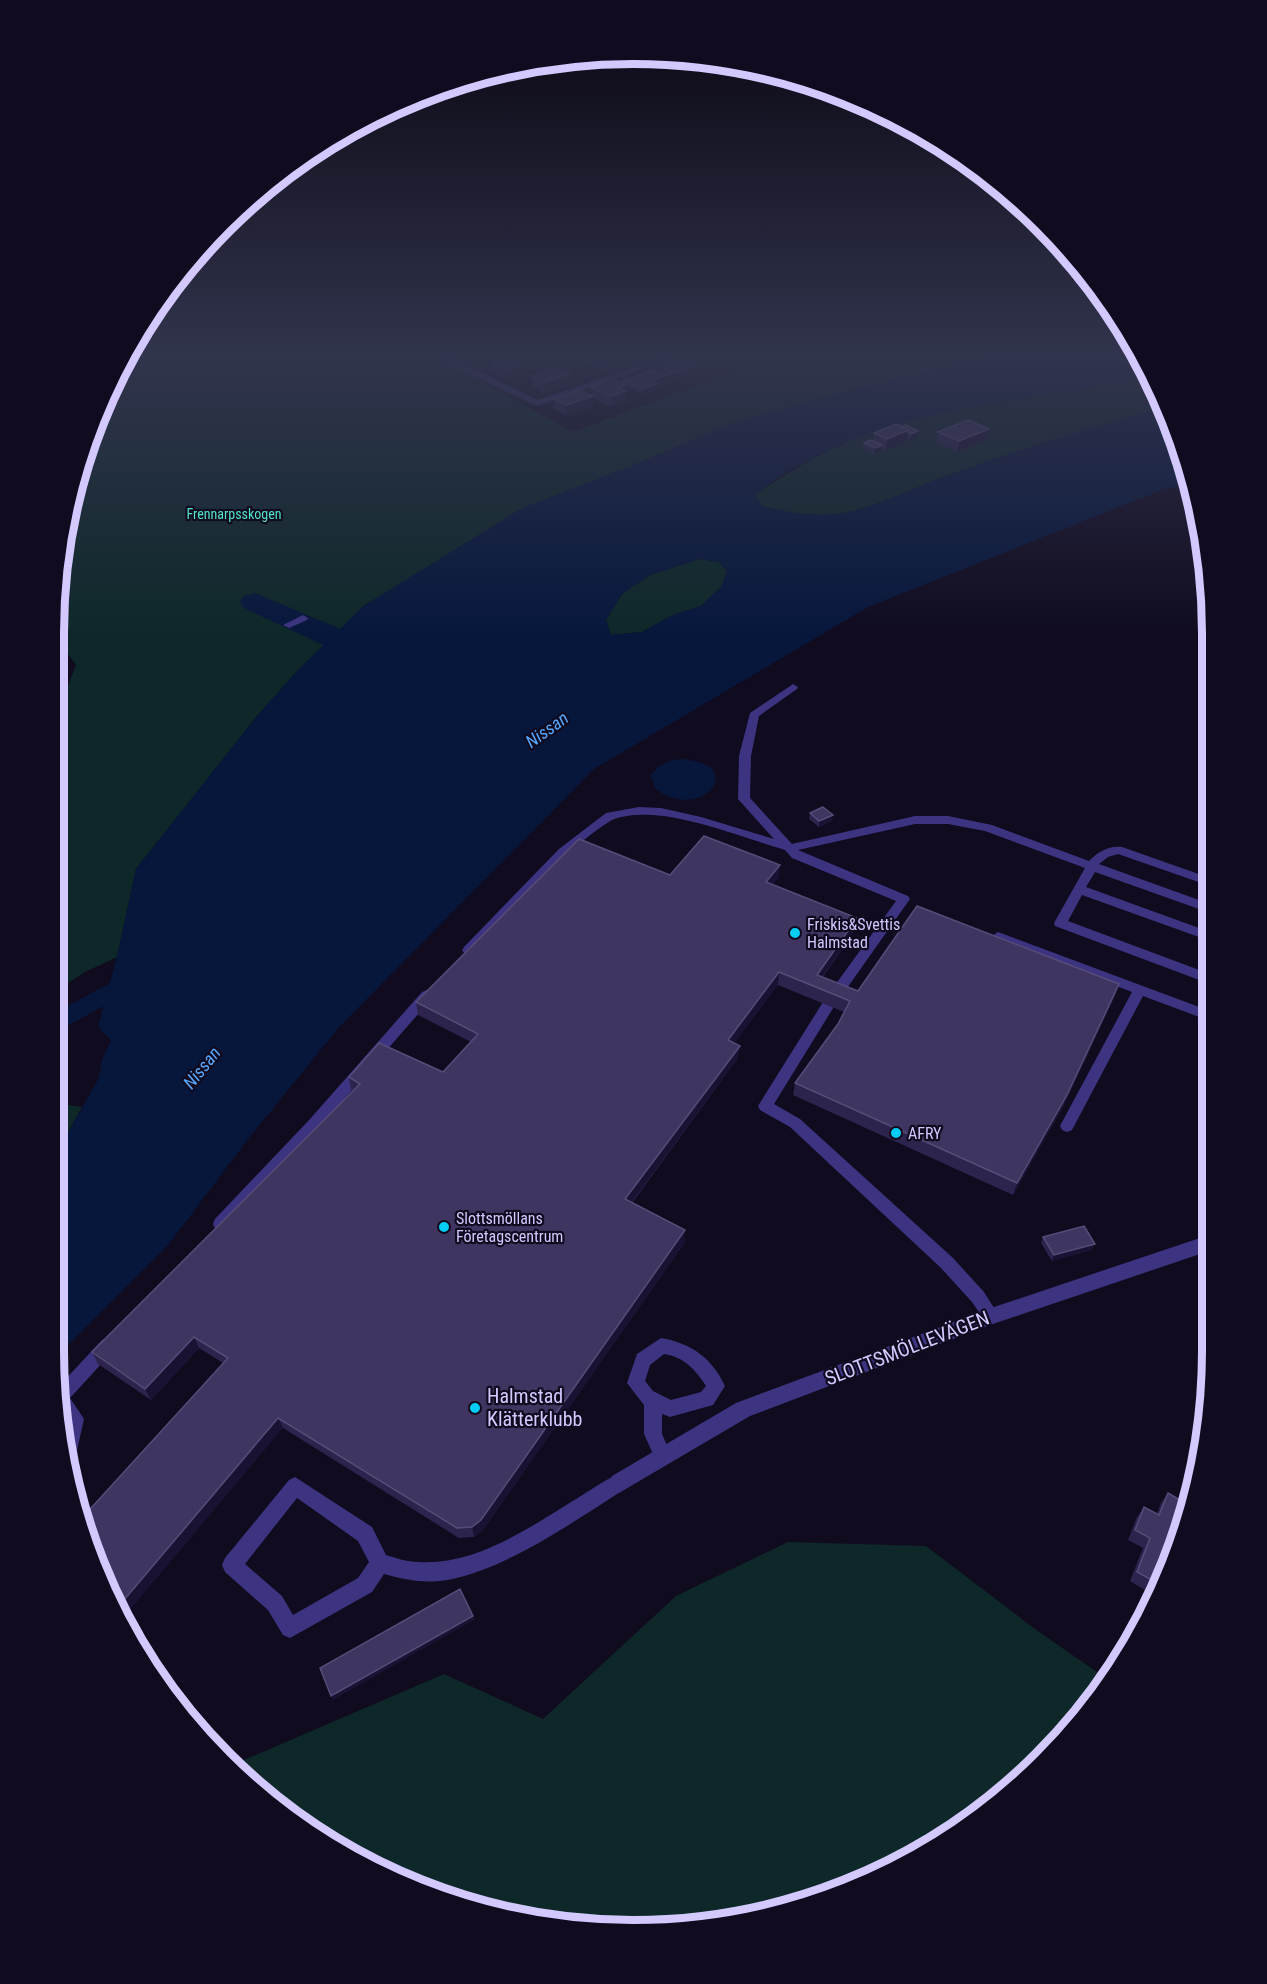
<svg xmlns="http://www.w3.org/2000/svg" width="1267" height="1984" viewBox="0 0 1267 1984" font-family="'Roboto Condensed',sans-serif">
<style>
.green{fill:#0e2829}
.water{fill:#07173c;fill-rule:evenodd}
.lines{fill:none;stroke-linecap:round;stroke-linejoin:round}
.canal{fill:#07173c;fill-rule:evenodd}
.river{fill:#07173c;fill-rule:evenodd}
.service{fill:#3c3480;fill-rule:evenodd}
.minor{fill:#3c3480;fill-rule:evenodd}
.wall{fill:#2e234d}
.shaded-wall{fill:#1b1233}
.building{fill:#403560;stroke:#574c79;stroke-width:1.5}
.poi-dot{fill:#00ccf4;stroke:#100b1f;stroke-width:2}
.labels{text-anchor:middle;stroke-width:4.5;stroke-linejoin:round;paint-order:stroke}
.far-park-label{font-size:14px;fill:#51e3c8;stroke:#100b1f}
.poi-label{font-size:16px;fill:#d3c9ff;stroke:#100b1f;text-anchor:start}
.water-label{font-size:18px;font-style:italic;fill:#57a7ff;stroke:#100b1f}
.near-street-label{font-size:20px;fill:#d3c9ff;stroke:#100b1f}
.near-poi-label{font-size:20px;fill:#d3c9ff;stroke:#100b1f;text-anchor:start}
.rim{fill:none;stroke:#d3c9ff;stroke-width:8}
</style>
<rect width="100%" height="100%" fill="#100b1f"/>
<g class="green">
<polygon points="130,357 437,357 573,432 750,366 794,357 988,357 850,390 730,424 641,462 365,605 300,668 257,716 136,869 117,957 85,972 56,991 57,814 63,807 57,798 58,704 62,701 76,665 58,640 59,558 98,411"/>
<path d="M1153,377L1164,407C1088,428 1012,452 938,479C900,493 862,515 821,515C801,515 781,511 762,506L754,495L811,459L864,434L911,419L996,401Z"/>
<polygon points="700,559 719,562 727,571 722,586 701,606 673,615 642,632 611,635 606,620 622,594 650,575"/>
<polygon points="63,1104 82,1107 55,1156 56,1106"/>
<polygon points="788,1542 926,1546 1035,1629 1107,1679 1093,1704 956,1832 784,1910 596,1929 447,1899 280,1810 237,1763 444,1674 543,1719 676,1596"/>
</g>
<g class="water">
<path d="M988,357H1141L1153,377C1123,381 1093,387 1063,392C955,408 843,425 755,495L762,506C781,511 801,515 821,515C862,515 900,493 938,479C1012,452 1088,428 1164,407L1193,483L1164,489L868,607L594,769L341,1025L248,1139L169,1244L55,1358V1156L99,1078L102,1059L111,1040L98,1027L117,957L136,869L257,716L300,668L365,605L522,508L641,462L730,424L850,390ZM700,559L719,562L727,571L722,586L701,606L673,615L642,632L611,635L606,620L622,594L650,575Z"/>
<path d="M680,759C752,763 700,825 655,788L651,775C658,764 668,761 680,759Z"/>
</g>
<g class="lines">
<polygon class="canal" points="107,985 115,988 119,994 115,1000 56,1032 56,1012"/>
<polygon class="river" points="255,593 343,630 348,637 343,644 332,646 321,644 244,608 240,602 244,596"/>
<g class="service">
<polygon points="1194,490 1195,495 1184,498 1180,495"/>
<path d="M793,684L798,687L797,689L759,716L751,756L750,798L792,844L915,816H948L992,825L1089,861C1097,852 1110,845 1122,847L1210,878V886L1118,854L1108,857L1099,864L1210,904V913L1095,872L1086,887L1210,932V941L1082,895L1068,921L1210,974V984L1055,926L1054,923L1085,868L985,831L948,824H915L798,850L908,896L910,899L840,998L835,1000L828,995L830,992L896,901L792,858L785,850C744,838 680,812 638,815C631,815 618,817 612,820C563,849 513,912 474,953H464L462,950L464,947L559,849L606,813L639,807L661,808L701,817L774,839L738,799L739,756L750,713Z"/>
<polygon points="998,932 1210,1011 1210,1021 1143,996 1072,1130 1067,1132 1062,1130 1060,1126 1132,992 993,939 992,936"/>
<polygon points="427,990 432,992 434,995 432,998 320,1127 227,1229 221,1231 215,1229 213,1224 215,1219 310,1119 422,992"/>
<polygon points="828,1000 835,1005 774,1104 800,1119 953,1258 984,1292 999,1316 997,1321 991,1323 985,1321 972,1302 941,1268 790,1127 760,1110 758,1106 823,1002"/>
<polygon points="108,1337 114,1340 116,1345 114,1350 70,1398 84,1419 76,1455 72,1457 60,1385 102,1340"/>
<path d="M661,1338C691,1343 712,1358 725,1386L713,1405L670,1417L662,1414V1434L672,1457L669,1463L663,1466L657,1463L644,1434V1405L627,1383L637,1354ZM664,1354C684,1357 695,1369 706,1386L701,1392L671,1400L653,1391L645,1381L650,1365Z"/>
<path d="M619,1474L625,1477L628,1483L625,1489C576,1520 497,1576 439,1581C420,1583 403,1579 384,1574L372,1592L290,1638L283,1635L268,1610L225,1572L222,1565L225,1558L289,1480L295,1477L372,1527L386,1555C396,1558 407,1562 418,1562C473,1566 526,1530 571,1502C587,1493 602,1481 619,1474ZM297,1498L358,1541L369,1562L358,1578L293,1615L282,1596L245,1564Z"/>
</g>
<g class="minor">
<polygon points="440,357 449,357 538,400 665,357 677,357 537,406 445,363"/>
<polygon points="303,615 308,618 307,620 289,628 283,625"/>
<polygon points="1209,1235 1209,1251 993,1324 750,1416 619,1493 612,1490 609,1483 612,1476 736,1403 991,1308"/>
</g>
</g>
<g class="wall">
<polygon points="466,357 495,357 495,358 477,363"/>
<polygon points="581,357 619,357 619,365 606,371 581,361"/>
<polygon points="702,357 727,357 713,363 702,358"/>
<polygon points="491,362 522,365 522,375 507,380 492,372"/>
<polygon points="661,367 698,369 675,378 661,372"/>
<polygon points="570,374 570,385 544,393 532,387 531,376"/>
<polygon points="666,375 666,381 657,384 657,389 642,394 625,387 626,401 611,406 593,398 593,407 567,416 554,409 554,399 591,395 591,387 622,383 622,381"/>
<polygon points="902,427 918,431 917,436 910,439 908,438 907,441 885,450 882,448 881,450 874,454 863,449 864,443 873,441 874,433"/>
<polygon points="938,432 987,439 957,452 936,442"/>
<polygon points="810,813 832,821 819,827 809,819"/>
<polygon points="670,875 779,877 773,884 857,918 855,930 823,977 858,991 1119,984 1115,996 1063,1107 1013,1195 793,1095 795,1083 838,1024 844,1012 778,985 734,1043 738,1058 632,1203 685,1230 685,1242 483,1530 474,1537 459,1538 283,1428 223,1363 199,1348 151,1400 98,1364 92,1352 353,1091 351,1090 349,1077 443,1072 471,1042 418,1015 416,1002"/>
<polygon points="1043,1237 1095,1244 1092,1250 1052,1261 1041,1243"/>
<polygon points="1208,1414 1208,1426 1205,1438 1200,1435"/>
<polygon points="1168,1493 1157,1583 1150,1593 1130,1581 1143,1548 1128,1540 1137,1517 1144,1507 1157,1514 1161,1503"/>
</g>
<g class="shaded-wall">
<polygon points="480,357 495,357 495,358 477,363 477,358"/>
<polygon points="608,357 619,357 619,365 606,371 606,360"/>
<polygon points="714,357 727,357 713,363 713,358"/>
<polygon points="698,364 698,369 675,378 675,373"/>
<polygon points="522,365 522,375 507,380 506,370"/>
<polygon points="570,374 570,385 544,393 544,383"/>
<polygon points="666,375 666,381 657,384 657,389 642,394 642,389 651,381"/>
<polygon points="625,385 626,401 611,406 611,396 618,387"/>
<polygon points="593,396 593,407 567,416 567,405"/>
<polygon points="989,429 987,439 957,452 959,441"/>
<polygon points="909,430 907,441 885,450 887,439"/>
<polygon points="918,431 917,436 910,439 911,434"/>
<polygon points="882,445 881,450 874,454 875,448"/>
<polygon points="833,815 832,821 819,827 819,821"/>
<polygon points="780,865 779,877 765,894 766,882"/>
<polygon points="857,918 855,930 815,987 817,975"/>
<polygon points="779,972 778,985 727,1053 728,1040"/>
<polygon points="1119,984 1115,996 1063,1107 1013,1195 1017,1183"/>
<polygon points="740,1046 738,1058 625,1211 625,1199"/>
<polygon points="685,1230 685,1242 483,1530 474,1537 472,1527"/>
<polygon points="1095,1244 1092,1250 1052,1261 1054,1255"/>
<polygon points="194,1337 199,1348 151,1400 145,1389"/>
<polygon points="278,1418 283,1428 124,1617 119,1606"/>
<polygon points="473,1616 474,1620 333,1700 331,1696"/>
</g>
<g class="building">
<polygon points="508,357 522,365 506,370 491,362"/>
<polygon points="597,357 614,357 606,360"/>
<polygon points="685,359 698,364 675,373 661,367"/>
<polygon points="557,368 570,374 544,383 531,376"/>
<polygon points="653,370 666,375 651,381 657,384 642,389 622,381"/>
<polygon points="613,379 625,385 618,387 626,391 611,396 591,387"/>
<polygon points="579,390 593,396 567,405 554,399"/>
<polygon points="968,420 989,429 959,441 938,432"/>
<polygon points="896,424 909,430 887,439 874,433"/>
<polygon points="905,425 918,431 911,434 908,432 909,430 902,427"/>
<polygon points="871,440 882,445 875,448 864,443"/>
<polygon points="823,807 833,815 819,821 810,813"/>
<polygon points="704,836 780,865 766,882 857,918 817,975 858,991 917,906 1119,984 1067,1095 1017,1183 795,1083 838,1024 850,1001 779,972 728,1040 740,1046 625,1199 685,1230 481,1520 472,1527 457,1528 278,1418 119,1606 85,1536 82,1518 228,1358 194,1337 145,1389 92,1352 360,1084 349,1077 379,1043 443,1072 478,1034 416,1002 579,839 670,875"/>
<polygon points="1084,1226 1095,1244 1054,1255 1043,1237"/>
<polygon points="1208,1418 1208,1426 1207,1431 1204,1430"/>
<polygon points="1168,1493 1187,1504 1157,1583 1137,1572 1150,1538 1135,1530 1144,1507 1159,1515"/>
<polygon points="460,1589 473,1616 331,1696 320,1668"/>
</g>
<linearGradient id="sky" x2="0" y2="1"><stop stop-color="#090611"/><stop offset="0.56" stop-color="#31344d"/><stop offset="1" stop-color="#31344d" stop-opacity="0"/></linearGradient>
<rect width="1267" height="635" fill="url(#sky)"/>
<g class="poi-dot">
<circle cx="795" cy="933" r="6"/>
<circle cx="896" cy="1133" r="6"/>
<circle cx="444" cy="1227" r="6"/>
<circle cx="475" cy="1408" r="6"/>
</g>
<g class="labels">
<g class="far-park-label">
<text x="234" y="519">Frennarpsskogen</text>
</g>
<g class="poi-label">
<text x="807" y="930">Friskis&amp;Svettis<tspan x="807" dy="18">Halmstad</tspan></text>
<text x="908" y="1139">AFRY</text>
<text x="456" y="1224">Slottsmöllans<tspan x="456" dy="18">Företagscentrum</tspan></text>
</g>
<g class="water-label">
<text transform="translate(547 730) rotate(-36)" y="6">Nissan</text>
<text transform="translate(202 1068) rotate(-51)" y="6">Nissan</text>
</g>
<g class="near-street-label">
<text transform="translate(907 1348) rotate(-21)" y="7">SLOTTSMÖLLEVÄGEN</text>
</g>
<g class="near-poi-label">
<text x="487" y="1403">Halmstad<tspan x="487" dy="23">Klätterklubb</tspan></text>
</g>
</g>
<path d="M0 0H1267V1984H0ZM633 64H633A569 569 0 0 1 1202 633V1351A569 569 0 0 1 633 1920H633A569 569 0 0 1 64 1351V633A569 569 0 0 1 633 64Z" fill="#100b1f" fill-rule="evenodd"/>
<path class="rim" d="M633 64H633A569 569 0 0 1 1202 633V1351A569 569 0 0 1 633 1920H633A569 569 0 0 1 64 1351V633A569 569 0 0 1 633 64Z"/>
</svg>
